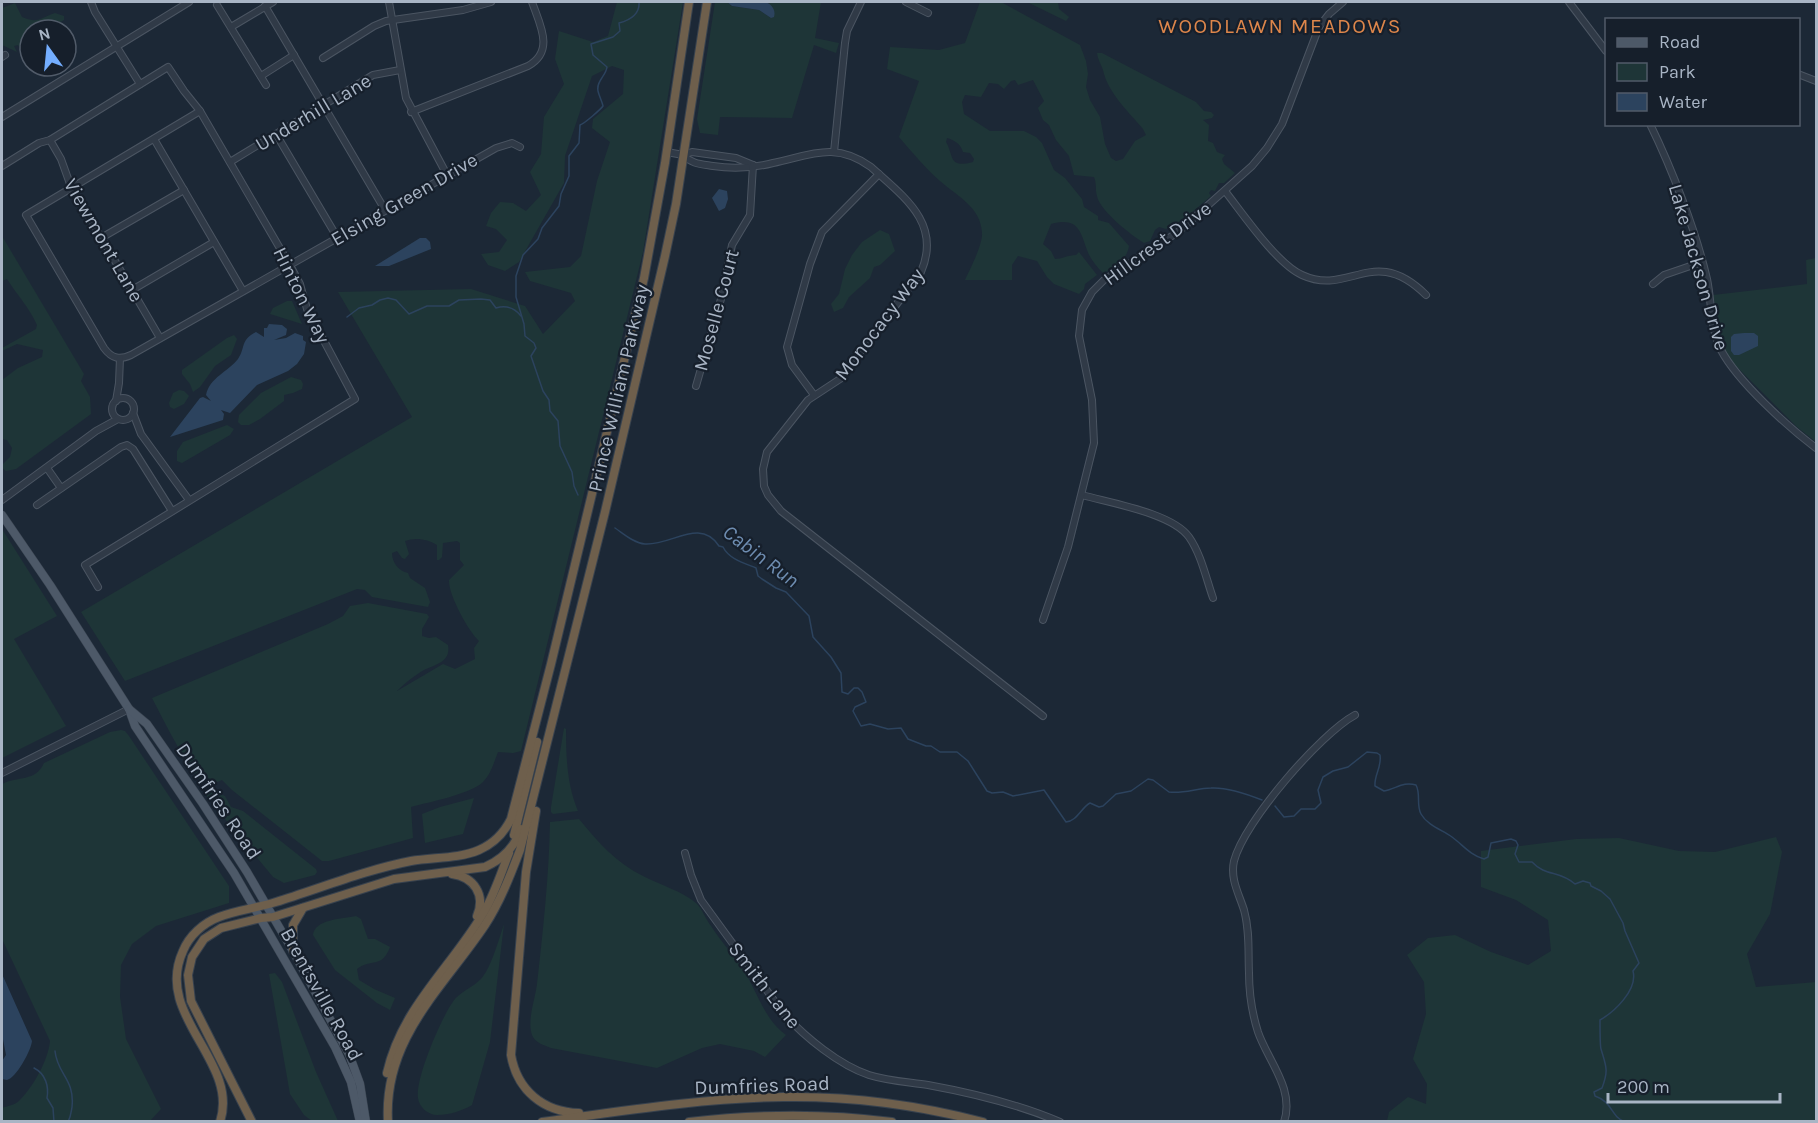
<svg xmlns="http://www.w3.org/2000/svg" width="1818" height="1123" viewBox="0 0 1818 1123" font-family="Karla,sans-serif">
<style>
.green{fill:#1e3537;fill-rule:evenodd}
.water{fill:#2c435e}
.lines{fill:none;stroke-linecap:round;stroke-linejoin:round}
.stream{stroke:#2c435e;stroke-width:1.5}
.minor-casing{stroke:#4b5562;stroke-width:8}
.major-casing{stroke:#394350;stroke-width:9}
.highway-casing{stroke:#38424e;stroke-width:10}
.minor{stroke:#303a47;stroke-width:6}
.major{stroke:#4d5968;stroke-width:8}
.highway{stroke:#6e5f4c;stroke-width:8}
.labels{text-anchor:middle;stroke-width:4.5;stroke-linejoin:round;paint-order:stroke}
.street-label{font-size:20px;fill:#a9b5c5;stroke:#161f2b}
.neighbourhood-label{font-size:21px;letter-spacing:1.5px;fill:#dd864b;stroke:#161f2b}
.water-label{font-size:21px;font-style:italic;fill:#6e8db1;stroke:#161f2b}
</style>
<rect width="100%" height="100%" fill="#1c2836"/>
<g class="green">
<path d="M617,2H683L643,252L521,751L513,753L498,752C494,762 491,774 483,782C471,794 429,802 411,807L413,838L329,861H322L232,790L222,780C217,782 210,786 204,783C192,778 160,713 152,698L328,624L343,616L350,606L368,603L427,614L429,617L422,629V636L429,638L436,637L448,645C451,662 436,664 424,670C415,675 404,684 397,691L443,664L455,669L475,659L474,648L479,641C468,631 448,594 449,580L464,565L460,560V543L457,541L443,543L442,557L439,560H437V545C428,539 415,537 405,541L409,554L405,559L402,558L397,551L392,553C392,563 399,571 408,573L410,578L425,588L430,602L428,607L372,597L365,590L357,589L125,681L81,612L412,417L338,292L471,289L525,306L543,334L575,301L571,293L530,281L525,272L570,267L581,256L597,181L610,142L592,128L593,119L623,94L624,70L612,66L592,76L565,156L564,183L519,262L505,271L488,265L481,254L499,252L507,240L496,229L486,226L491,213L500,202L513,203L526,211L541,195L530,172L541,154L544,117L564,84L555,59L559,31L593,42L608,36Z"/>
<polygon points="715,2 727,2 732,6 759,10 771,18 769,3 766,2 821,2 815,38 839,43 836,53 814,45 792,118 720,117 718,135 700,133 697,119"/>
<path d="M980,2H1001L1080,45L1086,61L1088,74L1086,87L1090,100L1100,117L1105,144L1111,158L1116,161L1123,159L1135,141L1146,135L1143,129C1128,111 1108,93 1103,70C1101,64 1098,60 1097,53H1102L1196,102L1204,111L1211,112L1214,115L1212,118L1203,120L1209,125L1208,141L1213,143L1217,152L1225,155L1222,159L1224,164L1235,173L1224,183H1219L1215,191L1211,190L1209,193L1211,196L1183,220L1166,229L1159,227L1155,230L1150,241L1144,243C1131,235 1100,211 1097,196C1095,189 1097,184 1094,177L1074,175L1069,156L1056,140L1049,125L1043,120L1038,108L1044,101L1033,80L1018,85L1015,80L1011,81L1004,89L998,84L989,83L981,97L965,95L962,102L964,114L990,131H1024L1036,137L1042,143L1054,170L1065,178L1082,199L1084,207L1098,216V220L1109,223L1129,246C1127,259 1116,268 1103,273C1097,267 1090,259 1087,250C1080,229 1077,217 1051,224L1043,244L1051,251L1055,259C1062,259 1068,255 1076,255L1079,252L1097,275L1085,284L1084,289L1079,294L1054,284L1047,277L1037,261L1018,256L1012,265V280H965C970,269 983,244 982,233C981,207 957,196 940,181C925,168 912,152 899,137L919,81L887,69L890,47L939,50L965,43ZM947,138C954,140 961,144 963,152L970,153L974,159L973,162C948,169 954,155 946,142Z"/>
<polygon points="1027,2 1058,2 1059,9 1069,17 1066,21"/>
<path d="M15,3L22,17C39,24 40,18 55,13L64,16V20L57,24L55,30H30V61L18,45L14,46L17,52L2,45V8Z"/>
<polygon points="880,230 889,234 895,251 880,265 874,267 870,278 849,297 843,308 834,312 831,304 839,294 845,269 852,255 862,242"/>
<path d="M2,236L84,374L81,381L90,397L91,414L16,469L6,471L2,468V465L10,457L12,448L7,440L2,439V380L18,368L42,357L43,350L17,344L2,351V348L36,329L37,325C29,307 17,295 7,279L2,281Z"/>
<polygon points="1816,258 1816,442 1797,427 1732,362 1725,353 1713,295 1807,284 1806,260"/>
<polygon points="287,301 292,301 302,324 270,314 273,308"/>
<polygon points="234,335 237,339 231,355 215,366 200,387 193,392 190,384 182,374 182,370 227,338"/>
<polygon points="291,377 301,380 303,384 302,389 293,393 284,395 284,401 260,419 249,425 241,425 238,422 239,415 261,393"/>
<polygon points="179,390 184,391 189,396 184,404 174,409 170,407 169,403 173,393"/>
<polygon points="227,425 234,429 230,435 182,463 177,461 177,451 183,442"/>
<polygon points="2,529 57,616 14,639 66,726 2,758"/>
<path d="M564,728L566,729C566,757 567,785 578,811L553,814L551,812V807Z"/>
<path d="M121,730L125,731L129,736L229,886V903L156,926L132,944L121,965L120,997L126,1039L161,1109L150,1121H2V1108C7,1106 15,1105 19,1101C33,1087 48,1061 50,1041L2,939V784C17,776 36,782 44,763L110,732Z"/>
<polygon points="210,789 225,796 231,807 243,811 316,869 317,872 315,875 284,883 273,877 207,797 206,791"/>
<polygon points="474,798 463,834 425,843 422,814 440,807"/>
<path d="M579,819C598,842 616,863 643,876C660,885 682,891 696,903C702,908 706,920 711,926C721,942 734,955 744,971C758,993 764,1019 786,1035L765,1057L754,1051L720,1044L702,1048L657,1068L551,1048C544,1045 535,1043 532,1035C527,1020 535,1000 537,984C543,931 549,876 550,822Z"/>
<polygon points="1776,837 1782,852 1770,914 1747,954 1756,987 1816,982 1816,1121 1387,1121 1389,1112 1408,1097 1426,1104 1427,1084 1413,1059 1426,1014 1424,982 1407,955 1428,938 1455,935 1491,952 1528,965 1551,951 1548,920 1516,900 1481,887 1481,851 1576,839 1619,838 1679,851 1715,852"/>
<path d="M356,916L361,919L368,939H375L390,947C382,969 371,958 357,969L359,980L374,989L395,998L390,1010L377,1003L335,970L313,935C315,919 342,919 356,916Z"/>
<path d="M504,924L490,1042L472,1105C462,1111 449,1115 437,1115C428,1115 419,1107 418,1098C415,1079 442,1015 455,999C462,991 473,987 481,979C491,968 499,939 504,924Z"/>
<polygon points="275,973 282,982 316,1072 338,1121 312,1121 304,1115 290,1094 269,974"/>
</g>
<g class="water">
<path d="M727,2H766C772,5 776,10 774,17L771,18L759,10L732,6Z"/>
<polygon points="719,189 727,191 728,199 725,208 719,211 712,198"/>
<polygon points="420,238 426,238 430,242 431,249 389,266 375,266"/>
<path d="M269,324L282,325L287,329L286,335L274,340L286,338L295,333L303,336V340L306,342L304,354L297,364L288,371L257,385L230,413L221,410L224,414L223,420L170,437L200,398L203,397L211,401L206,395C210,377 228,372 238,359C246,347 240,340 256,332L264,337V328H267Z"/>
<polygon points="1744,333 1754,333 1758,336 1758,346 1739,355 1734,355 1731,351 1731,337 1734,334"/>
<path d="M2,974L32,1041C31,1051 16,1078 7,1080L2,1079V1061L6,1055L2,1034Z"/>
</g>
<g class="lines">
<g class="stream">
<path d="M347,317L359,308L372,305L380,300L388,298L396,300L409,314L427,306H449L459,300L481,299L490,300L496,308C506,305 514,307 521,316"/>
<path d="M578,495L574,486L572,472L560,446L558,421L550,411L549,400L543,391L531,356L536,348L534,343L525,336L524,324L516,297V276L523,255L538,239L542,228L559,206L561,194L569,176V156L579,143L580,125C584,124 601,109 603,106C602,101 599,96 598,91C596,81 606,76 607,67L593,55L591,44L613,37L620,31L619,23C630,20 640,14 639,2"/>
<path d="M615,528C624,534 634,543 645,544C671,546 700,517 719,546L723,547C729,559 744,563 756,568L758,576L762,579L776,588L786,592L809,616L813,637L831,657L841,673L842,692L848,694L854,688H858L862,692L866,702L855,707L853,711L861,726L870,724L888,729L901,728L908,739L926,746H931L940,752H957L968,761L987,791L992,793L1003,792L1013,796L1044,790L1066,822C1077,821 1081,808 1090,803L1099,807L1103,806L1116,794L1131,791L1148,779L1153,780L1169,792C1184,794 1197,788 1211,788C1227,787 1247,794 1262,800"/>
<path d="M1275,806L1284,817L1294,816L1301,809H1315L1321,803L1318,790L1323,777L1333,771L1348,767L1367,752L1377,753L1380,755C1382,767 1374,775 1375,786L1384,791C1396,789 1403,781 1416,785C1421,794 1416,805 1421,814C1427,825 1442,830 1452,837C1463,845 1470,855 1484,859L1488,857L1491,843L1511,839L1516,841L1518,845L1515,854L1519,862H1532C1546,877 1559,870 1575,884L1583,881L1590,883L1591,886L1601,891L1610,899L1623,923L1625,931L1639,963L1633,971C1638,990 1614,1012 1600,1020C1600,1025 1600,1046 1601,1049C1606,1066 1609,1070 1602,1088L1594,1092L1595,1096C1613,1102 1610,1116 1625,1122"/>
<path d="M55,1051C57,1074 75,1079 72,1107C71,1113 71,1116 68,1122"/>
<path d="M34,1068C46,1074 49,1087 47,1098L53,1108L54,1122"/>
</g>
<defs>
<g id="minor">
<polyline points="91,2 95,12 140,84"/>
<polyline points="389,2 406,98 447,175"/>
<polyline points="906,2 928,13"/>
<polyline points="1569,2 1606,51"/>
<polyline points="217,5 266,85"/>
<polyline points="265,6 385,210"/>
<polyline points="231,27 273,2"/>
<polyline points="2,57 5,55"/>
<polyline points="323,58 374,26 386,21 463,10 491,2"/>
<polyline points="1798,74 1816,81"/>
<polyline points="261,76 294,55"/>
<path d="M200,111L26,215L104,348C112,359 120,360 131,355L496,148L512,143L520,147"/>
<path d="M411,112L528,66C555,51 540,25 532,2"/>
<polyline points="2,117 189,2"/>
<path d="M1650,124C1672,169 1696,231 1707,279C1712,303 1710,328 1721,350C1738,382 1788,427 1816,448"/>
<polyline points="276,134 337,237"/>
<polyline points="154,139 243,291"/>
<polyline points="50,140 61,159 70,184 160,338"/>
<polyline points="667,152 683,155 692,152 736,158 753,165"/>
<polyline points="834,152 845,43 847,31 861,2"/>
<path d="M683,155C692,164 700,164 713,166C733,169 753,168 773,163C811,155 835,141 871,167C904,197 942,223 921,272L840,379L808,400L767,452L763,469L764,486L768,495L781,511L1043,716"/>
<polyline points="230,162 373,75 400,70"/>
<polyline points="2,166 39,143 50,140 168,67 184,91 200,111 292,269 300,284 307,309 355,399 85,565 98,587"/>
<path d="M1225,191C1243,214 1277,264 1302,275C1350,297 1373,243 1426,295"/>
<polyline points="101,238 184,190"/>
<polyline points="1653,284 1664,275 1702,262"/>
<polyline points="132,290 214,242"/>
<polyline points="696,386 721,299 732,245 750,215 753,165"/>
<polyline points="814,395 792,365 787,347 810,264 822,232 879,174"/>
<circle cx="123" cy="409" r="11"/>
<polyline points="116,401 119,383 120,358"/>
<polyline points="133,413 141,434 189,500"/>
<polyline points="47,468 61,488"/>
<path d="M1082,495C1110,503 1172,513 1189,537C1201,554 1206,578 1213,598"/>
<polyline points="2,500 96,431 118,419"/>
<polyline points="37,505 121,447 127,445 133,449 172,511"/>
<polyline points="1043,620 1068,547 1094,443 1092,400 1079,336 1082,310 1092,292 1104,280 1178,232 1252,166 1267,148 1282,124 1319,27 1329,14 1343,2"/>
<polyline points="2,773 129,709"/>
<path d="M685,853L691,875L701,900L784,1014C805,1037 839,1065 869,1075C888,1081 908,1082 928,1085C972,1093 1018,1104 1060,1122"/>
<path d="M1284,1122C1295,1089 1268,1061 1258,1032C1252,1013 1249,993 1249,973C1248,952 1250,931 1244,910C1239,894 1230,879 1234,861C1244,822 1320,734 1355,715"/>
</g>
<g id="major">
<polyline points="2,515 50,585 129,709 135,726 234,873 335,1047 351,1082 360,1122"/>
<polyline points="129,709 147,724 203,804 247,872 293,951 349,1054 360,1084 366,1122"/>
</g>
<g id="highway">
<path d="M536,811L526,872L511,1055C517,1090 543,1112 579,1113"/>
<polyline points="514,835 537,742"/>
<path d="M452,874C474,877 486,895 477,916"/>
<polyline points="293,951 293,925 303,908"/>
<path d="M387,1073C402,1007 451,968 484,912C495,893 501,873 509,853"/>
<path d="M220,1122C240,1061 153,1016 183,951C189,936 203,923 219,917C237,910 257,908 276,902C321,888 365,870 411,861C433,857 458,859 479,850C493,844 504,833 511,819L551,664L644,278L665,163L689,2"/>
<path d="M252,1122L191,1001L188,975L192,957L204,939L221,928L261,918L273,917L394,879L485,867C503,859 515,847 521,829"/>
<path d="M388,1122C383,1038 443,988 485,925C500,902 510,876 520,850L605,512L665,256L676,204L707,2"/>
<path d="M542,1122C622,1111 703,1098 784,1097C850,1096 918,1105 983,1122"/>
<path d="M689,1122C756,1114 824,1113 892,1122"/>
</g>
</defs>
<use href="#minor" class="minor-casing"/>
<use href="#major" class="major-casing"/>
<use href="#highway" class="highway-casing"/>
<use href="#minor" class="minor"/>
<use href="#major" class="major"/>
<use href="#highway" class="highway"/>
</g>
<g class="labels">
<g class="street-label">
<text transform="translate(313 112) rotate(-31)" y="7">Underhill Lane</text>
<text transform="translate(404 199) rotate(-30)" y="7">Elsing Green Drive</text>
<text transform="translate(104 240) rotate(60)" y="7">Viewmont Lane</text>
<text transform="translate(1157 243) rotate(-36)" y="7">Hillcrest Drive</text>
<text transform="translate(1699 267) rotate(74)" y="7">Lake Jackson Drive</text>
<text transform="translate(302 295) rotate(64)" y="7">Hinton Way</text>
<text transform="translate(716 310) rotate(-75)" y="7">Moselle Court</text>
<text transform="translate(879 324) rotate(-53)" y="7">Monocacy Way</text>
<text transform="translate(618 388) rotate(-77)" y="7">Prince William Parkway</text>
<text transform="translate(219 801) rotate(56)" y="7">Dumfries Road</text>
<text transform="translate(765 985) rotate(52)" y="7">Smith Lane</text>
<text transform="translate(322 994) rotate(61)" y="7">Brentsville Road</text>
<text transform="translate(762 1085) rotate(-2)" y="7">Dumfries Road</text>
</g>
<g class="neighbourhood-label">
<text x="1280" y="33">WOODLAWN MEADOWS</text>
</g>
<g class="water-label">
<text transform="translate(761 556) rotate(37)" y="7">Cabin Run</text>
</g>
</g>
<rect width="1818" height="1123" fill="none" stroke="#a9b5c5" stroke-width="6"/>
<rect x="1605" y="18" width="195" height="108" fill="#161f2b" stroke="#515b69" stroke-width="1.5"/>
<rect x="1617" y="38" width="30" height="9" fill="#4d5968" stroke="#515b69" stroke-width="1.5"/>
<text x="1659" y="48" font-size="18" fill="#a9b5c5">Road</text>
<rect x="1617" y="63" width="30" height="18" fill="#1e3537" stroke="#515b69" stroke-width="1.5"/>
<text x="1659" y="78" font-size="18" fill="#a9b5c5">Park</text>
<rect x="1617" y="93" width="30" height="18" fill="#2c435e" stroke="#515b69" stroke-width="1.5"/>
<text x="1659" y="108" font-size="18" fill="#a9b5c5">Water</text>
<g transform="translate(48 48) rotate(345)"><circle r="28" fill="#161f2b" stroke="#515b69" stroke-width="1.5"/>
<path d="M0-4.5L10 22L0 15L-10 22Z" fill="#74aeff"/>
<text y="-9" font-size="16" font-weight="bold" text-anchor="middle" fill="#a9b5c5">N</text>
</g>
<path d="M1608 1093v9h172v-9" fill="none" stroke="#a9b5c5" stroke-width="3"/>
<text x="1617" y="1093" font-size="18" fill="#a9b5c5" stroke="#161f2b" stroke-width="4.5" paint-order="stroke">200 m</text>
</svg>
